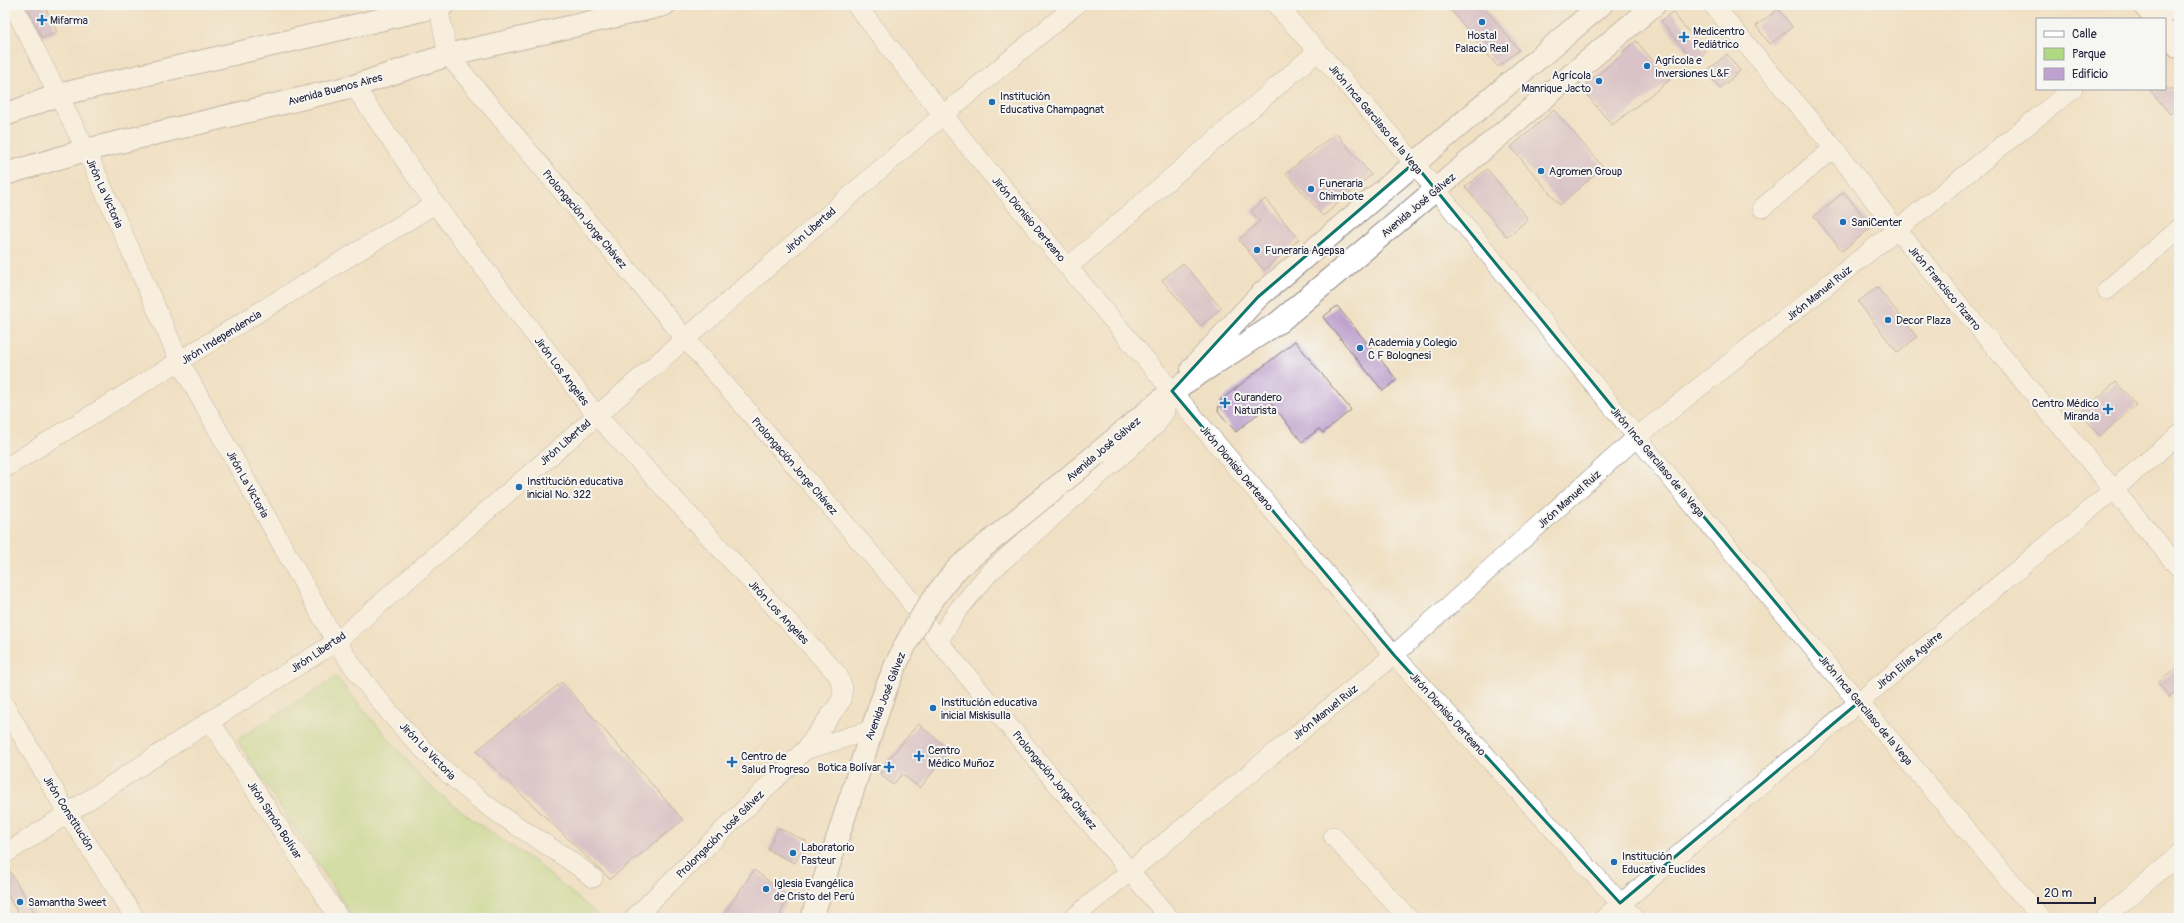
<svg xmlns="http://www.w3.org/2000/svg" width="2184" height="923" viewBox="0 0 2184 923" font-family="Pangolin,sans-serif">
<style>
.green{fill:#b1d983;stroke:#6a7e5f}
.building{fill:#bea1ce}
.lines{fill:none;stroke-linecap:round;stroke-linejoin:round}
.minor-casing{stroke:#89817f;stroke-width:20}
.major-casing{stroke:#89817f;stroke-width:24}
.highway-casing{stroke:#89817f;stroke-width:24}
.minor{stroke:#fff;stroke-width:19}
.major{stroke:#fff;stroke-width:22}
.highway{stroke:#fff;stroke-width:22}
.highway-bridge-casing{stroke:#89817f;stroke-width:24;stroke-linecap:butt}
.highway-bridge{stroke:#fff;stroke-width:22}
.marked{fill:none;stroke:#0f766e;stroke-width:3;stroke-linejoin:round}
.poi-dot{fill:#1f6fb2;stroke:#f6f6f2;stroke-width:1.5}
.labels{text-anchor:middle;stroke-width:4;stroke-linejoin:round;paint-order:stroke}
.poi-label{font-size:11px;fill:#22223b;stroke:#f6f6f2;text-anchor:start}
.street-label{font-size:11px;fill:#22223b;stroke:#f6f6f2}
</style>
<rect width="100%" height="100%" fill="#f6f6f2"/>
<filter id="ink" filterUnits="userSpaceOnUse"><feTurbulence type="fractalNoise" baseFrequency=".025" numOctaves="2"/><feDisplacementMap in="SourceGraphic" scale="8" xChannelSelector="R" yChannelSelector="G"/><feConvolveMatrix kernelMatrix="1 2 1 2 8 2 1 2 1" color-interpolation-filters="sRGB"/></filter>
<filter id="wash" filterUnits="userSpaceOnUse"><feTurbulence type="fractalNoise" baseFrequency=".012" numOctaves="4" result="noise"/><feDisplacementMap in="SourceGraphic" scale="16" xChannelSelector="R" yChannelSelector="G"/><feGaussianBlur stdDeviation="0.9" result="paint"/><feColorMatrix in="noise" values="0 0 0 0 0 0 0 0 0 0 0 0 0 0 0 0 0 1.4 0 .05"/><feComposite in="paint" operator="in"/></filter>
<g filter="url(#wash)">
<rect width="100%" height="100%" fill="#f0e0c3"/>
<polygon class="green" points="336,677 426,783 477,823 535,862 596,913 590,918 353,918 237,740"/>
<g id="blocks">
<g class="building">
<polygon points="26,5 44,5 57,32 42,38"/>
<polygon points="1447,5 1482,5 1519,50 1498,67"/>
<polygon points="1778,9 1792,27 1770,44 1756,26"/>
<polygon points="1672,12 1706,52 1695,62 1661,21"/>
<polygon points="1636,41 1670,80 1612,125 1581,88 1625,53 1624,51"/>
<polygon points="1727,54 1740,71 1720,88 1706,72"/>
<polygon points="2149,89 2179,89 2179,106 2170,114"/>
<polygon points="1554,110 1603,167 1560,205 1511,147"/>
<polygon points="1336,133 1371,175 1323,216 1286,173"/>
<polygon points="1487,169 1528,219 1507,237 1465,187"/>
<polygon points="1844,192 1872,227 1842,251 1814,216"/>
<polygon points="1265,199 1299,239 1264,270 1239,240 1260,221 1251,211"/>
<polygon points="1183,263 1221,308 1201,326 1162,280"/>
<polygon points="1877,287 1917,337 1898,353 1858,302"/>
<polygon points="1337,306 1397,380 1383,391 1323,317"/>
<polygon points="1295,341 1351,410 1323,433 1319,429 1302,442 1271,403 1236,432 1218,411 1220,401"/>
<polygon points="2116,382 2136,405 2100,436 2080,413"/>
<polygon points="2179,666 2179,689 2169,697 2158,683"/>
<polygon points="562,682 683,820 610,879 476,751"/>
<polygon points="918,724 950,750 920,788 902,774 893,785 880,774 887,761"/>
<polygon points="778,828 806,841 795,863 768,850"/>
<polygon points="5,865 6,865 38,918 21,918 5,891"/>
<polygon points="754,870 788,896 779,918 721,918"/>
</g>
</g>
</g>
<g filter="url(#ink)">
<use href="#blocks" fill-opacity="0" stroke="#89817f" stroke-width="1"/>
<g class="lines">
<defs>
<g id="minor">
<path d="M13,5L86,150L180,362L336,642C374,698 421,753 474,795C511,826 556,847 593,878"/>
<polyline points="856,5 943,115 1068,267 1394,655 1634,918"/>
<path d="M1276,5C1403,143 1518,292 1637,437C1769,598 1906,758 2041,918"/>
<polyline points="1713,5 1834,148 1897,230 2179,568"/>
<polyline points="438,6 448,55 685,338 903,591 938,641 1169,918"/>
<polyline points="2159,19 2175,5"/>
<polyline points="354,86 435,204 596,415 838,675 843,688 841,701 805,750 634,918"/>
<polyline points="1762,208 1834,148"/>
<polyline points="1068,267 1318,51"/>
<polyline points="2107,290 2179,229"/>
<polyline points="5,468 435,204"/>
<polyline points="938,641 958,610 989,573 1156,425 1165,411 1166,395"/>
<polyline points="5,706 68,814 135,918"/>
<polyline points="210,721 339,918"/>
<polyline points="805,750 871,730"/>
<polyline points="1333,836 1408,918"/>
<polyline points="5,854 210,721 336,642 943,115 1076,5"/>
<polyline points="1073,918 1394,655 1637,437 2073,89"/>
<polyline points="1604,918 1859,702 2179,435"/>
<polyline points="2105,918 2179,854"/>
</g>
<g id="major">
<polyline points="2144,5 2156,19"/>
<polyline points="2165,30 2179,47"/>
<polyline points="5,115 58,95 443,5"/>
<polyline points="5,174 86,150 354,86 448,55 664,5"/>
</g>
<g id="highway">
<polyline points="1192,369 1258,297 1601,5"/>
<polyline points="1098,453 1172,391 1279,322 1654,5"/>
<polyline points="812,918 880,705"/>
</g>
</defs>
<use href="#minor" class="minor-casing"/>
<use href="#major" class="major-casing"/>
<use href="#highway" class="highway-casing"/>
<use href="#minor" class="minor"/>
<use href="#major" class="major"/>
<use href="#highway" class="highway"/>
<defs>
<path id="highway-bridge" d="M880,705C898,653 922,607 959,567L1098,453"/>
</defs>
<use href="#highway-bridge" class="highway-bridge-casing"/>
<use href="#highway-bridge" class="highway-bridge"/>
</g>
</g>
<path d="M0 0H2184V923H0ZM1414,163L1637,437L1859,702L1620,903L1394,655L1172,391L1258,297Z" fill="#f0e0c3" fill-opacity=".55" fill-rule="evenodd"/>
<path class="marked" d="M1414,163L1637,437L1859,702L1620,903L1394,655L1172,391L1258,297Z"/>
<g class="poi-dot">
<path d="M40 14h4v4h4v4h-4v4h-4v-4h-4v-4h4z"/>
<circle cx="1482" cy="22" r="4"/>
<path d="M1682 31h4v4h4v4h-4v4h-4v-4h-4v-4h4z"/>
<circle cx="1647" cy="66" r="4"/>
<circle cx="1599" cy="81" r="4"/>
<circle cx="992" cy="102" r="4"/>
<circle cx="1541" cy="171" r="4"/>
<circle cx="1311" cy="189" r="4"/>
<circle cx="1843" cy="222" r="4"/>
<circle cx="1257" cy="250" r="4"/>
<circle cx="1888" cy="320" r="4"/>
<circle cx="1360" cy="348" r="4"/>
<path d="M1223 397h4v4h4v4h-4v4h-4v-4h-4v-4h4z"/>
<path d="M2106 403h4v4h4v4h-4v4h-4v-4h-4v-4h4z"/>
<circle cx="519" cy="487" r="4"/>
<circle cx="933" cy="708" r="4"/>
<path d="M917 750h4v4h4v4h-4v4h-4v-4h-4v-4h4z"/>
<path d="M730 756h4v4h4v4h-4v4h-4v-4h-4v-4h4z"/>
<path d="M887 761h4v4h4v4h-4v4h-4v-4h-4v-4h4z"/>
<circle cx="793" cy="853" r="4"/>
<circle cx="1614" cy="862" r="4"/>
<circle cx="766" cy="889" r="4"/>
<circle cx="20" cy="902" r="4"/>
</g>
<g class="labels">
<g class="poi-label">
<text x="50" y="24">Mifarma</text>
<text x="1693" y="35">Medicentro<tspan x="1693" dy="13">Pediátrico</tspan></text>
<text x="1482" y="39" text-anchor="middle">Hostal<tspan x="1482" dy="13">Palacio Real</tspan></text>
<text x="1655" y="64">Agrícola e<tspan x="1655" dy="13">Inversiones L&amp;F</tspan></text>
<text x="1591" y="79" text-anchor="end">Agrícola<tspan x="1591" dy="13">Manrique Jacto</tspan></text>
<text x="1000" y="100">Institución<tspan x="1000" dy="13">Educativa Champagnat</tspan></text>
<text x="1549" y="175">Agromen Group</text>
<text x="1319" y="187">Funeraria<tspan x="1319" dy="13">Chimbote</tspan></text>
<text x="1851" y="226">SaniCenter</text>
<text x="1265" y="254">Funeraria Agepsa</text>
<text x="1896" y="324">Decor Plaza</text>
<text x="1368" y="346">Academia y Colegio<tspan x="1368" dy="13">C F Bolognesi</tspan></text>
<text x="1234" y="401">Curandero<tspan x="1234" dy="13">Naturista</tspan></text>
<text x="2099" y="407" text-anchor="end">Centro Médico<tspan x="2099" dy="13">Miranda</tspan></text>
<text x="527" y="485">Institución educativa<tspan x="527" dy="13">inicial No. 322</tspan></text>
<text x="941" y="706">Institución educativa<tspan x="941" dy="13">inicial Miskisulla</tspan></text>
<text x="928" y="754">Centro<tspan x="928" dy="13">Médico Muñoz</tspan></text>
<text x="741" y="760">Centro de<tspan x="741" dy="13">Salud Progreso</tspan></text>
<text x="881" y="771" text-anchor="end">Botica Bolívar</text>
<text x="801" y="851">Laboratorio<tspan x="801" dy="13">Pasteur</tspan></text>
<text x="1622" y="860">Institución<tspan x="1622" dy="13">Educativa Euclides</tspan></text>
<text x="774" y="887">Iglesia Evangélica<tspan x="774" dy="13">de Cristo del Perú</tspan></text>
<text x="28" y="906">Samantha Sweet</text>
</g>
<g class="street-label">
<text transform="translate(335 89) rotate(-15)" y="4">Avenida Buenos Aires</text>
<text transform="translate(1376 119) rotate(50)" y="4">Jirón Inca Garcilaso de la Vega</text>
<text transform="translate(105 193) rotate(66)" y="4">Jirón La Victoria</text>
<text transform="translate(1418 205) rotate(-40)" y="4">Avenida José Gálvez</text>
<text transform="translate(585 219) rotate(50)" y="4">Prolongación Jorge Chávez</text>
<text transform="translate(1029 219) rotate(50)" y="4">Jirón Dionisio Derteano</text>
<text transform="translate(810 230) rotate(-41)" y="4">Jirón Libertad</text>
<text transform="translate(1945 288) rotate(50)" y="4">Jirón Francisco Pizarro</text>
<text transform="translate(1819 293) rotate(-39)" y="4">Jirón Manuel Ruiz</text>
<text transform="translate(221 337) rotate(-32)" y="4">Jirón Independencia</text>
<text transform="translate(562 371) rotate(53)" y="4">Jirón Los Angeles</text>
<text transform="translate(565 442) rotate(-41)" y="4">Jirón Libertad</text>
<text transform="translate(1103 449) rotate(-40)" y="4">Avenida José Gálvez</text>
<text transform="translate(1658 462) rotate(50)" y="4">Jirón Inca Garcilaso de la Vega</text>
<text transform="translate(795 466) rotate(49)" y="4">Prolongación Jorge Chávez</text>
<text transform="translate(1237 468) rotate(50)" y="4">Jirón Dionisio Derteano</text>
<text transform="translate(248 484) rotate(61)" y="4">Jirón La Victoria</text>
<text transform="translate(1569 499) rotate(-42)" y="4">Jirón Manuel Ruiz</text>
<text transform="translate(779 612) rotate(47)" y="4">Jirón Los Angeles</text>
<text transform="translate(318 652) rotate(-34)" y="4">Jirón Libertad</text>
<text transform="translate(1909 660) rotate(-40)" y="4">Jirón Elías Aguirre</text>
<text transform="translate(885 696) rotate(-69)" y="4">Avenida José Gálvez</text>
<text transform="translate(1866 710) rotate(50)" y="4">Jirón Inca Garcilaso de la Vega</text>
<text transform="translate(1325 712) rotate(-39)" y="4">Jirón Manuel Ruiz</text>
<text transform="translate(1448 714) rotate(48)" y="4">Jirón Dionisio Derteano</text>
<text transform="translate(428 751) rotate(46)" y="4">Jirón La Victoria</text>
<text transform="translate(1055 780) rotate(50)" y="4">Prolongación Jorge Chávez</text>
<text transform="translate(69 813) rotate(58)" y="4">Jirón Constitución</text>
<text transform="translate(275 820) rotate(57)" y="4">Jirón Simón Bolívar</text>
<text transform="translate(720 834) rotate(-45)" y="4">Prolongación José Gálvez</text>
</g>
</g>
<rect width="2184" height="923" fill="none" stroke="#f6f6f2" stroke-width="20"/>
<rect x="2036" y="18" width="130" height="72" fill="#f6f6f2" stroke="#a1a1a9"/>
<rect x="2044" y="31" width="20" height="6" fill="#ffffff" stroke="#a1a1a9"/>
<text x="2072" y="38" font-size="12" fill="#22223b">Calle</text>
<rect x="2044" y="48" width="20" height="12" fill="#b1d983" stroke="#a1a1a9"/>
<text x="2072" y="58" font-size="12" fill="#22223b">Parque</text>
<rect x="2044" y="68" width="20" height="12" fill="#bea1ce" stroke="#a1a1a9"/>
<text x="2072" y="78" font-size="12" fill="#22223b">Edificio</text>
<path d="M2038 897v6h57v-6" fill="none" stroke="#22223b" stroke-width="2"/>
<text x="2044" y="897" font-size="12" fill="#22223b" stroke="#f6f6f2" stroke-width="3" paint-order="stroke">20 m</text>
</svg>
